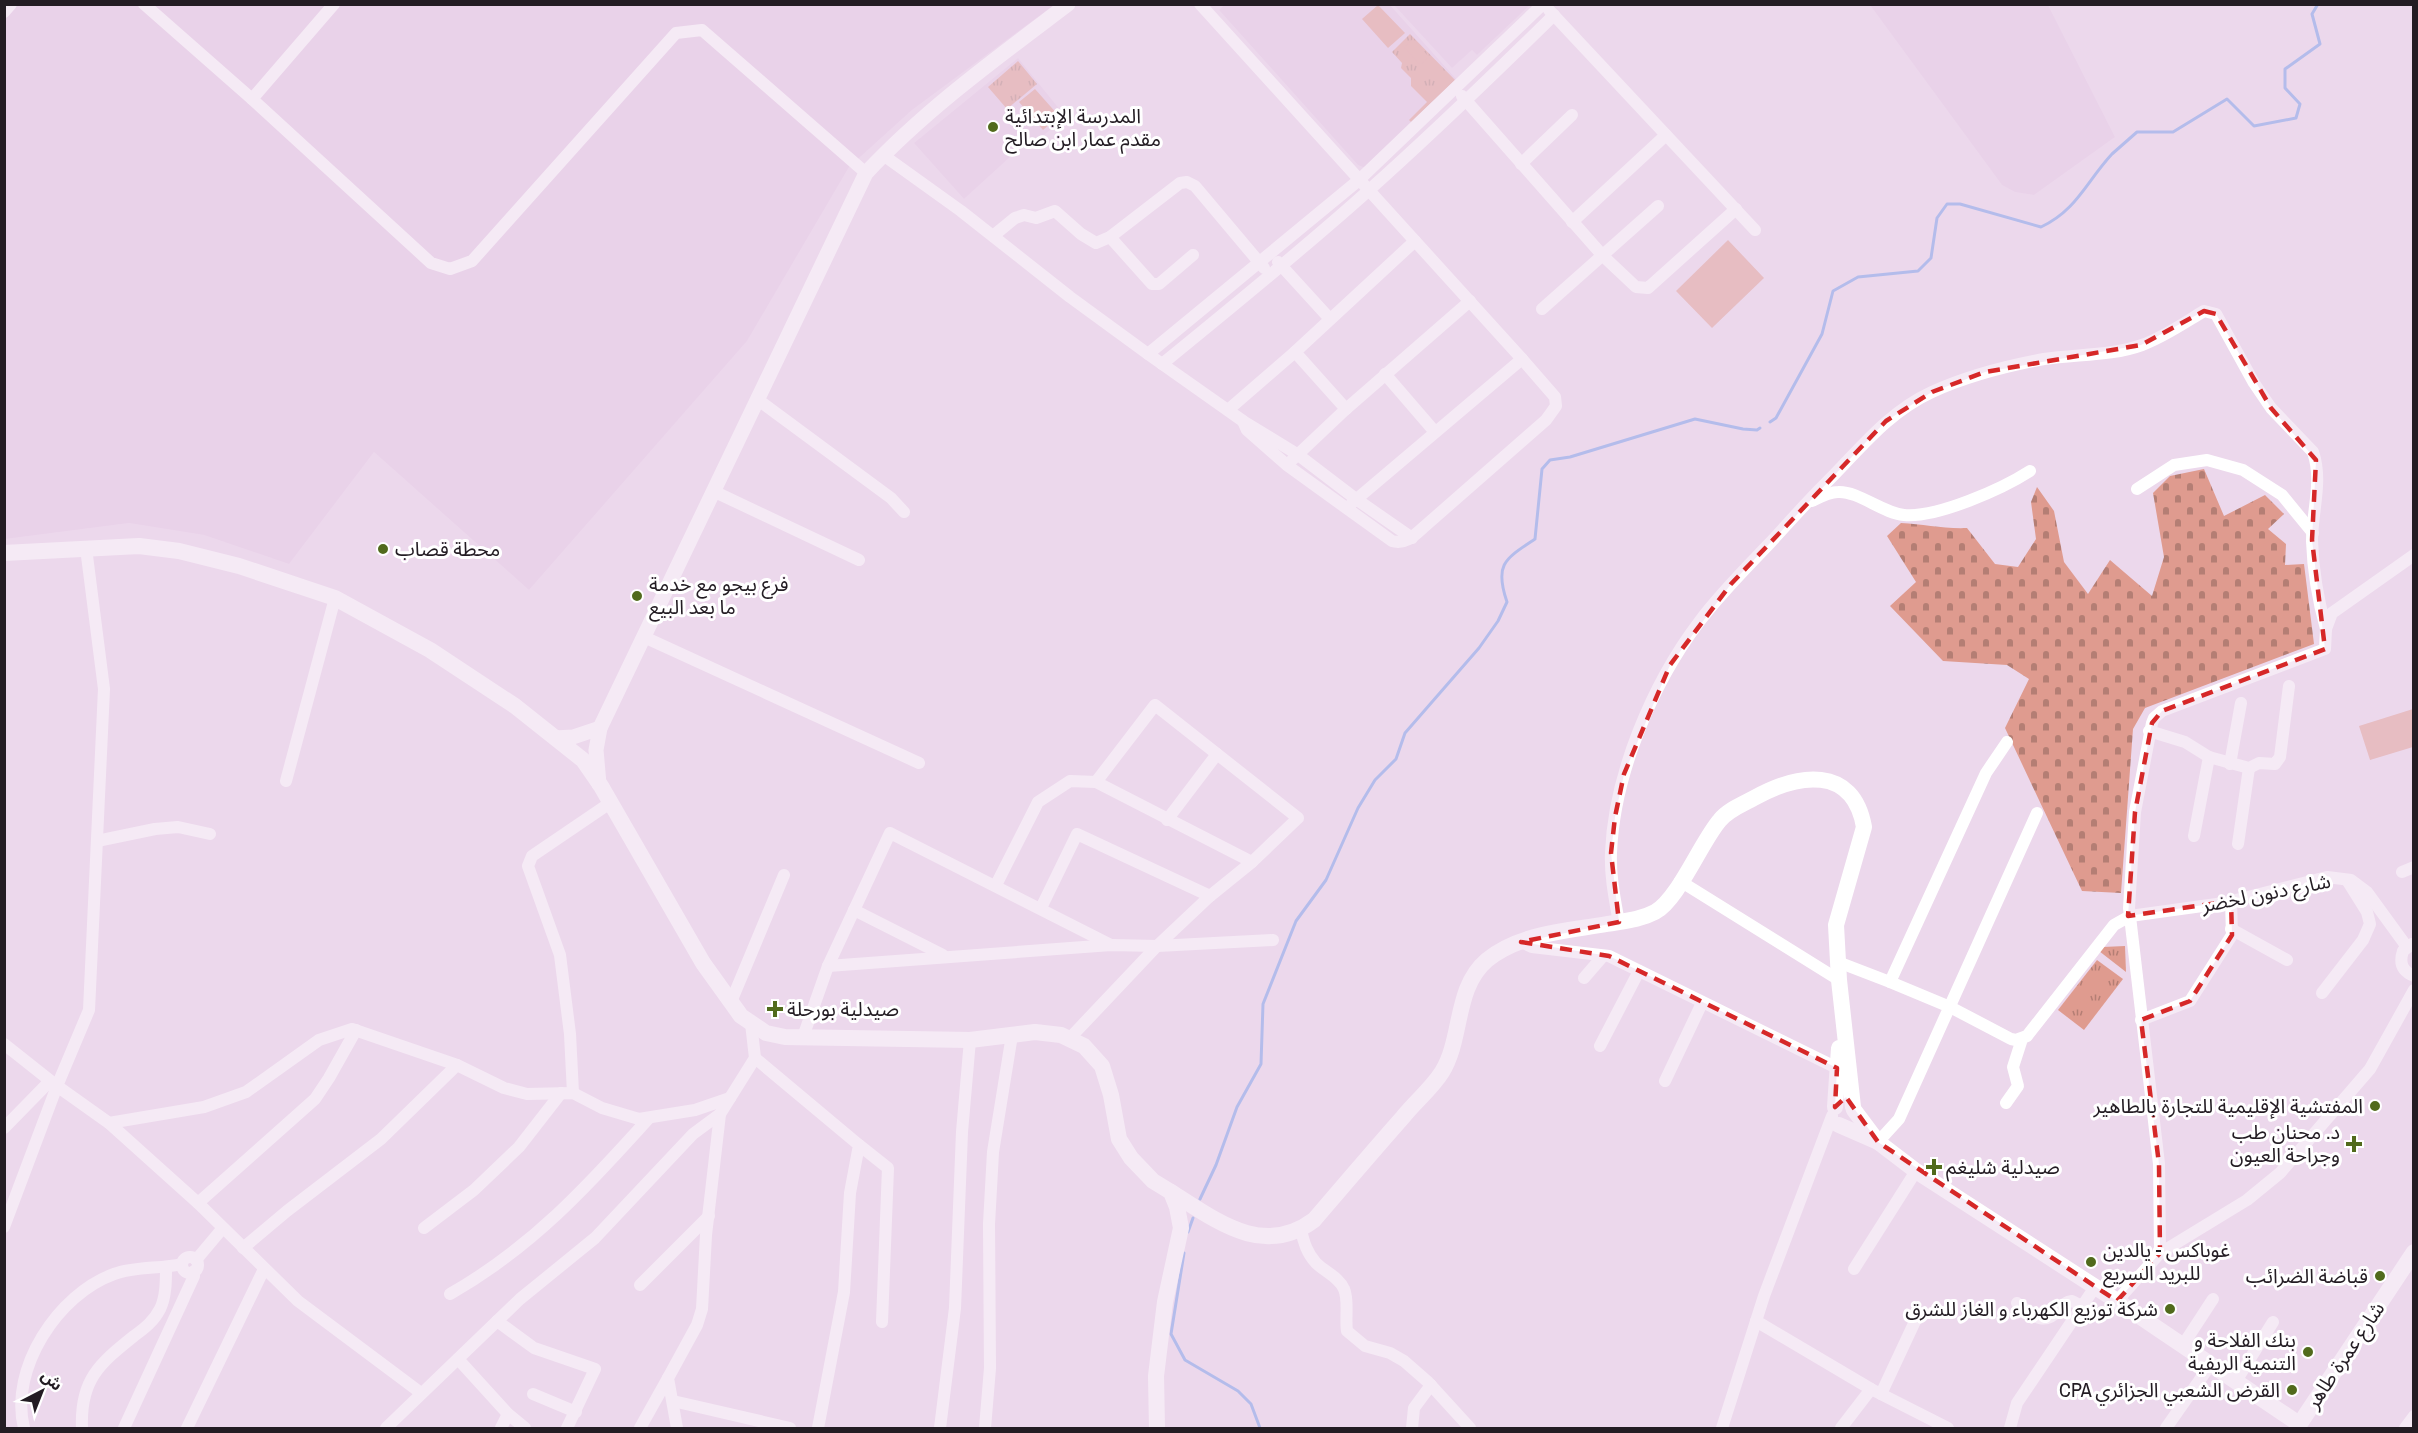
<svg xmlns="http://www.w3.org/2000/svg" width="2418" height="1433" viewBox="0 0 2418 1433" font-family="'Archivo Narrow','Noto Sans Arabic',sans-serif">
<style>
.built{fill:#e5cbe5}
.grass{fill:url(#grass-tufts)}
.cemetery{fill:url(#cemetery-stones)}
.pitch{fill:#df9b8f}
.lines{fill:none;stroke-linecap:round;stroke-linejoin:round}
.stream{stroke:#709ae8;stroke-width:3}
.minor{stroke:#fff;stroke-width:12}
.tertiary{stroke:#fff;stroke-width:15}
.secondary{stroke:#fff;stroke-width:16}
.marked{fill:none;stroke:#d62828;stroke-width:4.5;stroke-dasharray:12 8;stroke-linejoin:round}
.poi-dot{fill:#516a1c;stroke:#fff;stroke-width:2}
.labels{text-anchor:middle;stroke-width:6;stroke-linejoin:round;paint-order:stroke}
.poi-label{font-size:20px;fill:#231c23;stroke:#fff;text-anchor:start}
.street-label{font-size:20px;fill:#231c23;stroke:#fff}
</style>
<defs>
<pattern id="grass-tufts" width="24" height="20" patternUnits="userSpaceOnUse" patternTransform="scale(1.5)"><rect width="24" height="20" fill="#df9b8f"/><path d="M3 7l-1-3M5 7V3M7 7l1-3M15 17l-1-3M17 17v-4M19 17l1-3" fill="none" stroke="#b47e74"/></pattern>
<pattern id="cemetery-stones" width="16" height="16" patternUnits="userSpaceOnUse" patternTransform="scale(1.5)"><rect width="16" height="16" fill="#df9b8f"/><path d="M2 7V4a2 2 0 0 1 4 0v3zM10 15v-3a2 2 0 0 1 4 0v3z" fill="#b47e74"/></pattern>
</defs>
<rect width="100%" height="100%" fill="#ecd8ec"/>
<g class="built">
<polygon points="1225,4 1390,5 1458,81 1368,169 1358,165 1219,10"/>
<polygon points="4,5 1054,5 912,110 849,167 747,341 529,590 374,452 289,564 204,535 129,523 5,539"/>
<polygon points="1394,5 1530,5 1477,55 1472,50 1452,68"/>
<polygon points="1870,5 2048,5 2115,137 2034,195 2015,192 2002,185"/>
<polygon points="1018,58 1066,117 1038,140 1031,138 964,199 914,143"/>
</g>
<g class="grass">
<polygon points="1410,34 1455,80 1411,122 1409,120 1427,102 1411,86 1411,78 1401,68 1402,63 1392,52"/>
<polygon points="1018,61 1037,84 1007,109 988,87"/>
<polygon points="2125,946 2126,972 2099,951 2103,947"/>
<polygon points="2097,960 2123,979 2084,1030 2058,1010"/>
</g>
<path class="cemetery" d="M2204,469L2224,516L2265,495L2284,514L2268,529L2286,544L2285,565L2304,564L2314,644L2145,708L2133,729L2121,893L2082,891L2005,728L2029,679L2007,665L1943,661L1890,606L1916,582L1887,536L1901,523C1923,524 1944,529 1967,528L1995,564L2018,567L2036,539L2031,502L2037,487L2054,511L2064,562L2088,594L2110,560L2152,596L2164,557L2153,493L2170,476Z"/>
<g class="pitch">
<polygon points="1378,5 1405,33 1388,48 1362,19"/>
<polygon points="1413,39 1429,57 1420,65 1404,47"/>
<polygon points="1035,89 1059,116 1043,130 1019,102"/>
<polygon points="1728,240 1764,278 1712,328 1676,291"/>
<polygon points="2413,709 2413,747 2370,760 2359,726"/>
</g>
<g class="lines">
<g class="stream">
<path d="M1770,422L1776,418L1822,334L1833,291L1858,277L1918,271L1931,258L1937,218L1947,204H1960L2041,227C2077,210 2086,182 2112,154C2120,147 2128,140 2137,132H2173L2227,99L2254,126L2296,118L2300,104L2285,88V69L2320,44L2312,14L2318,4"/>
<path d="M1200,1199L1216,1165L1237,1107L1261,1064L1263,1004L1296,921L1326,880L1358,808L1375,780L1396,759L1405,733L1479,648L1498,621L1507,602C1494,564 1505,559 1535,539L1542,469L1550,460L1570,457L1695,419L1743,429L1757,430L1760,428"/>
<polyline points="1188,1232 1193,1218"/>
<polyline points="1184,1253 1171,1334 1185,1360 1238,1391 1251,1404 1260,1428"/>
</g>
<g class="minor">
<polyline points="144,4 252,99"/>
<polyline points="334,4 252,99 431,263 450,269 472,261 676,33 702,30 866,173"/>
<path d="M1200,4L1522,359L1555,397L1556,406L1546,420L1425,526C1415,535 1406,545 1392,541L1288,466L1247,430L1243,421"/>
<polyline points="1549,10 1755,230"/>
<polyline points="4,12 11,4"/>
<polyline points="1462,96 1603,256 1636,287 1648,288 1736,209"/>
<polyline points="883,155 961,211 1070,297 1148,354 1243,421 1297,454 1356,499 1412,538"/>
<polyline points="1521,164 1572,115"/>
<polyline points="1572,222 1666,135"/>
<polyline points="993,236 1015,218 1024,215 1036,218 1055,211 1081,234 1096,243 1110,237 1180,183 1187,182 1195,186 1264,268"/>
<polyline points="1110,237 1152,284 1159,284 1193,255"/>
<polyline points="1278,262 1330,319"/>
<polyline points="1542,309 1658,206"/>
<polyline points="1295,352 1346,409"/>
<polyline points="1148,354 1359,180 1543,4"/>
<path d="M1162,364C1232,307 1301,251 1368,191C1432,134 1493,75 1554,15"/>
<polyline points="1385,374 1435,432"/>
<polyline points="757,399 891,498 904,512"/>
<polyline points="1228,410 1295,352 1415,241"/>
<polyline points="1292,460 1346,409 1470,301"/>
<polyline points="2137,489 2174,465 2207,460 2243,470 2282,495 2313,533"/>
<polyline points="713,491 859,560"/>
<path d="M1812,501C1820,497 1829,492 1838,492C1859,491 1882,513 1904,515C1937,518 2002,489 2030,471"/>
<polyline points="1352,503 1522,359"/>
<polyline points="644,637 919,763"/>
<polyline points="2149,731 2185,742 2209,757 2249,768 2259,763 2275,764 2280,757 2289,686"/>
<polyline points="2007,742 1986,773 1890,982 1950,1007 2011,1039 2016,1040 2027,1036 2114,925 2130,916 2224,903 2327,877 2351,880 2367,892 2407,947"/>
<polyline points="2230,764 2241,703"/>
<polyline points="286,781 335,598"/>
<polyline points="1167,820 1217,754"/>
<polyline points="2194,836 2209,757"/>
<polyline points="97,841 155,829 178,827 210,834"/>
<polyline points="2238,844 2249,768"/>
<polyline points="2402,872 2414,867"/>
<polyline points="1680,881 1839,980"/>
<polyline points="996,885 1038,802 1070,781 1096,782 1252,862"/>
<polyline points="1041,908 1077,834 1210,896"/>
<polyline points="854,910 943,955"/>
<path d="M1619,923C1615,900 1610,876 1611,853C1614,775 1652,684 1699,622C1719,595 1744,570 1768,545C1786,526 1803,506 1822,487C1857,453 1886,413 1932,392C1967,376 2006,366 2044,359C2076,354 2112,356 2142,345C2164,337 2184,323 2204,311L2216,314L2254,383L2271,408L2313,452C2323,481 2312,511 2312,541C2313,571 2318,600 2326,629"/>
<polyline points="2231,929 2287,960"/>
<polyline points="1521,942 1532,947 1609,956 1837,1068"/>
<path d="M2412,944L2403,951C2399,963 2402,971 2414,976"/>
<polyline points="1838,962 1890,982"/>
<polyline points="828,966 1111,945 1157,946 1273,940"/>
<polyline points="1584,978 1603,956"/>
<polyline points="2322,993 2363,940 2370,924 2367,912 2347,880"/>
<polyline points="731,1002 784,875"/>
<polyline points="2141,1020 2190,1001 2232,935 2231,901"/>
<polyline points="803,1037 828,966 890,833 1111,945"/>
<polyline points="1069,1039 1157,946 1210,896 1252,862 1298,818 1155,705 1096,782"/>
<polyline points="4,1044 57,1086 109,1123 204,1107 246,1092 319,1040 352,1029 457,1065 504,1088 527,1094 573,1093 602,1108 639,1119 695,1110 730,1098"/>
<polyline points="1600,1046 1639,971"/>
<polyline points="755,1058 859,1145 850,1193 844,1292 818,1428"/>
<polyline points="1665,1081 1702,1003"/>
<polyline points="573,1093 570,1034 560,955 528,866 532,856 610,803"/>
<polyline points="2006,1103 2018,1086 2013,1067 2022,1039"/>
<polyline points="109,1123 198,1203 298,1301 421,1393"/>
<polyline points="4,1128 50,1081"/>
<polyline points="1878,1142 1899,1119 2037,813"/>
<polyline points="859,1145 888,1168 882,1322"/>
<polyline points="198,1203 315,1099 329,1078 356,1030"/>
<polyline points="4,1227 57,1086 89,1010 104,689 86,548"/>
<polyline points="424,1228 474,1190 519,1147 561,1093"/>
<path d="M1301,1230C1304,1243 1307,1253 1316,1263C1325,1272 1339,1277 1344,1289C1349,1300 1345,1318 1347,1331L1365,1346L1390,1353L1404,1361L1428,1382L1470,1428"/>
<polyline points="243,1248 287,1211 381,1139 457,1065"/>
<polyline points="2160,1253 2159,1164 2129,908 2135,812 2152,723 2154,718 2162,711 2325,649 2326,629 2332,613 2414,555"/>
<circle cx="190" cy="1265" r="8"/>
<polyline points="196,1260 222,1229"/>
<polyline points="1854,1269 1916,1171"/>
<polyline points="640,1285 709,1216"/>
<path d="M450,1294C531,1248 587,1187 649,1118"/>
<polyline points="2117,1301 2160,1253 2247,1200 2280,1173 2370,1069 2414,990"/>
<path d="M2017,1303C2033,1315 2043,1328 2060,1309C2064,1304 2066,1302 2072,1301L2082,1306"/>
<polyline points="497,1321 534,1348 595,1369 567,1428"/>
<polyline points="1756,1321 1871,1389 1948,1428"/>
<polyline points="2183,1345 2213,1299"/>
<polyline points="458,1359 508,1414 525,1428"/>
<polyline points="2236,1381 2273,1322"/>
<polyline points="533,1394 576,1412"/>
<polyline points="1881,1394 1917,1317"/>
<polyline points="673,1401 790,1428"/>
<path d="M24,1428C9,1369 58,1294 114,1274C135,1266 160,1269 182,1264"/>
<path d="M82,1428C80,1380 99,1364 134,1336C145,1328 154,1321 160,1309C166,1297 166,1281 166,1267"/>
<polyline points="124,1428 194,1276 194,1271"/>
<polyline points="187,1428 264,1269"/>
<polyline points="386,1428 520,1299 595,1238 693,1134 720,1114"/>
<polyline points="501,1428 508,1414"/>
<polyline points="640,1428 668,1378"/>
<polyline points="677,1428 668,1378 697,1325 702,1309 706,1235 720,1114 755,1058 751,1023"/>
<polyline points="940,1428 955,1308 962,1132 970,1040"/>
<polyline points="985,1428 990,1368 989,1224 993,1152 1012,1035"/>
<polyline points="1412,1428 1414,1408 1431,1385"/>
<polyline points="1722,1428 1764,1296 1832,1116"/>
<polyline points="1841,1428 1871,1389"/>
<polyline points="2010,1428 2017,1403 2095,1287"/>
<polyline points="2166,1428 2211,1364"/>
<polyline points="2405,1428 2414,1416"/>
</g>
<g class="tertiary">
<polyline points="555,738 573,737 600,728"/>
<path d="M599,784L596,750L600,728L866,173C926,109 998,57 1068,4"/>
</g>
<g class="secondary">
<polyline points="4,553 139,546 179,551 239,566 335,598 430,650 515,706 583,760 601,786 703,963 741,1016 766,1033 785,1037 970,1040 1035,1032 1061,1035 1084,1046 1102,1066 1111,1095 1119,1139 1131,1158 1153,1181 1171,1192 1177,1207 1181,1228 1165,1302 1156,1376 1157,1428"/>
<polyline points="1835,1107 1839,1048"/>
<polyline points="1854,1110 1878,1142"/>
<polyline points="1839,1125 1878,1142 1916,1171 2117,1301 2299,1424"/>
<path d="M1171,1192C1217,1221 1263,1258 1314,1220C1344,1185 1373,1151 1403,1117C1415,1102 1432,1088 1442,1072C1463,1038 1454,988 1487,960C1520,933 1568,931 1607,924C1624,921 1640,920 1655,912C1678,900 1702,840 1720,820C1728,810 1743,804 1754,798C1797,774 1853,764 1864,827L1836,925L1839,980L1853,1107"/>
<polyline points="2297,1428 2414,1252"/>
</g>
</g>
<path d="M0 0H2418V1433H0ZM2204,311L2216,314L2271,408L2316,460L2312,540L2325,649L2162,711L2152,723L2135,812L2128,916L2231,901L2232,935L2190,1001L2141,1020L2159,1164L2160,1253L2117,1301L1878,1142L1846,1097L1835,1107L1837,1068L1609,956L1521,942L1619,922L1611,853L1615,817L1624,774L1670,665L1731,584L1886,421L1932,392L1985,372L2141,345Z" fill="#ecd8ec" fill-opacity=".55" fill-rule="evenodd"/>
<path class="marked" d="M2204,311L2216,314L2271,408L2316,460L2312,540L2325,649L2162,711L2152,723L2135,812L2128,916L2231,901L2232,935L2190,1001L2141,1020L2159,1164L2160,1253L2117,1301L1878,1142L1846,1097L1835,1107L1837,1068L1609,956L1521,942L1619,922L1611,853L1615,817L1624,774L1670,665L1731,584L1886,421L1932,392L1985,372L2141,345Z"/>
<g class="poi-dot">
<circle cx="993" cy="127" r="6"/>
<circle cx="383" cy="549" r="6"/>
<circle cx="637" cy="596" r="6"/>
<path d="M772 1000h6v6h6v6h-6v6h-6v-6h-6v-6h6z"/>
<circle cx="2375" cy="1106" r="6"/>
<path d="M2351 1135h6v6h6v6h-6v6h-6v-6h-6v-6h6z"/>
<path d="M1931 1158h6v6h6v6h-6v6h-6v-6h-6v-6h6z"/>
<circle cx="2091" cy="1262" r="6"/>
<circle cx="2380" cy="1276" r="6"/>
<circle cx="2170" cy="1309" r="6"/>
<circle cx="2308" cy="1352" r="6"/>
<circle cx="2292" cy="1390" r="6"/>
</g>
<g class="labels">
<g class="poi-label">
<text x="1005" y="123">المدرسة الإبتدائية<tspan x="1005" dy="23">مقدم عمار ابن صالح</tspan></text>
<text x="395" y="556">محطة قصاب</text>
<text x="649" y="591">فرع بيجو مع خدمة<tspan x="649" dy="23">ما بعد البيع</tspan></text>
<text x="787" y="1016">صيدلية بورحلة</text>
<text x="2363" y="1113" text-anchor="end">المفتشية الإقليمية للتجارة بالطاهير</text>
<text x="2340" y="1139" text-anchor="end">د. محنان طب<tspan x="2340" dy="23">وجراحة العيون</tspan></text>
<text x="1946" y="1174">صيدلية شليغم</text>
<text x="2103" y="1257">غوباكس - يالدين<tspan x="2103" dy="23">للبريد السريع</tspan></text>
<text x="2368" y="1283" text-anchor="end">قباضة الضرائب</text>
<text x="2158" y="1316" text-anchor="end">شركة توزيع الكهرباء و الغاز للشرق</text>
<text x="2296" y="1347" text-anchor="end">بنك الفلاحة و<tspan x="2296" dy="23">التنمية الريفية</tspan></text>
<text x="2280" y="1397" text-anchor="end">CPA القرض الشعبي الجزائري</text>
</g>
<g class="street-label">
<text transform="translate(2266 893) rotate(-11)" y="7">شارع دنون لخضر</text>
<text transform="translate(2345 1355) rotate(-56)" y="7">شارع عمرة طاهر</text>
</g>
</g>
<rect width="2418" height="1433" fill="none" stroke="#231c23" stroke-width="12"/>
<g transform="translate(42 1391) rotate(42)" stroke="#ffffff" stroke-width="4.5" paint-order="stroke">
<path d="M0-4.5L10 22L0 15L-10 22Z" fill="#231c23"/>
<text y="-9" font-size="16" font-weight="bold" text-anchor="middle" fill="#231c23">ش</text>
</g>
</svg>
